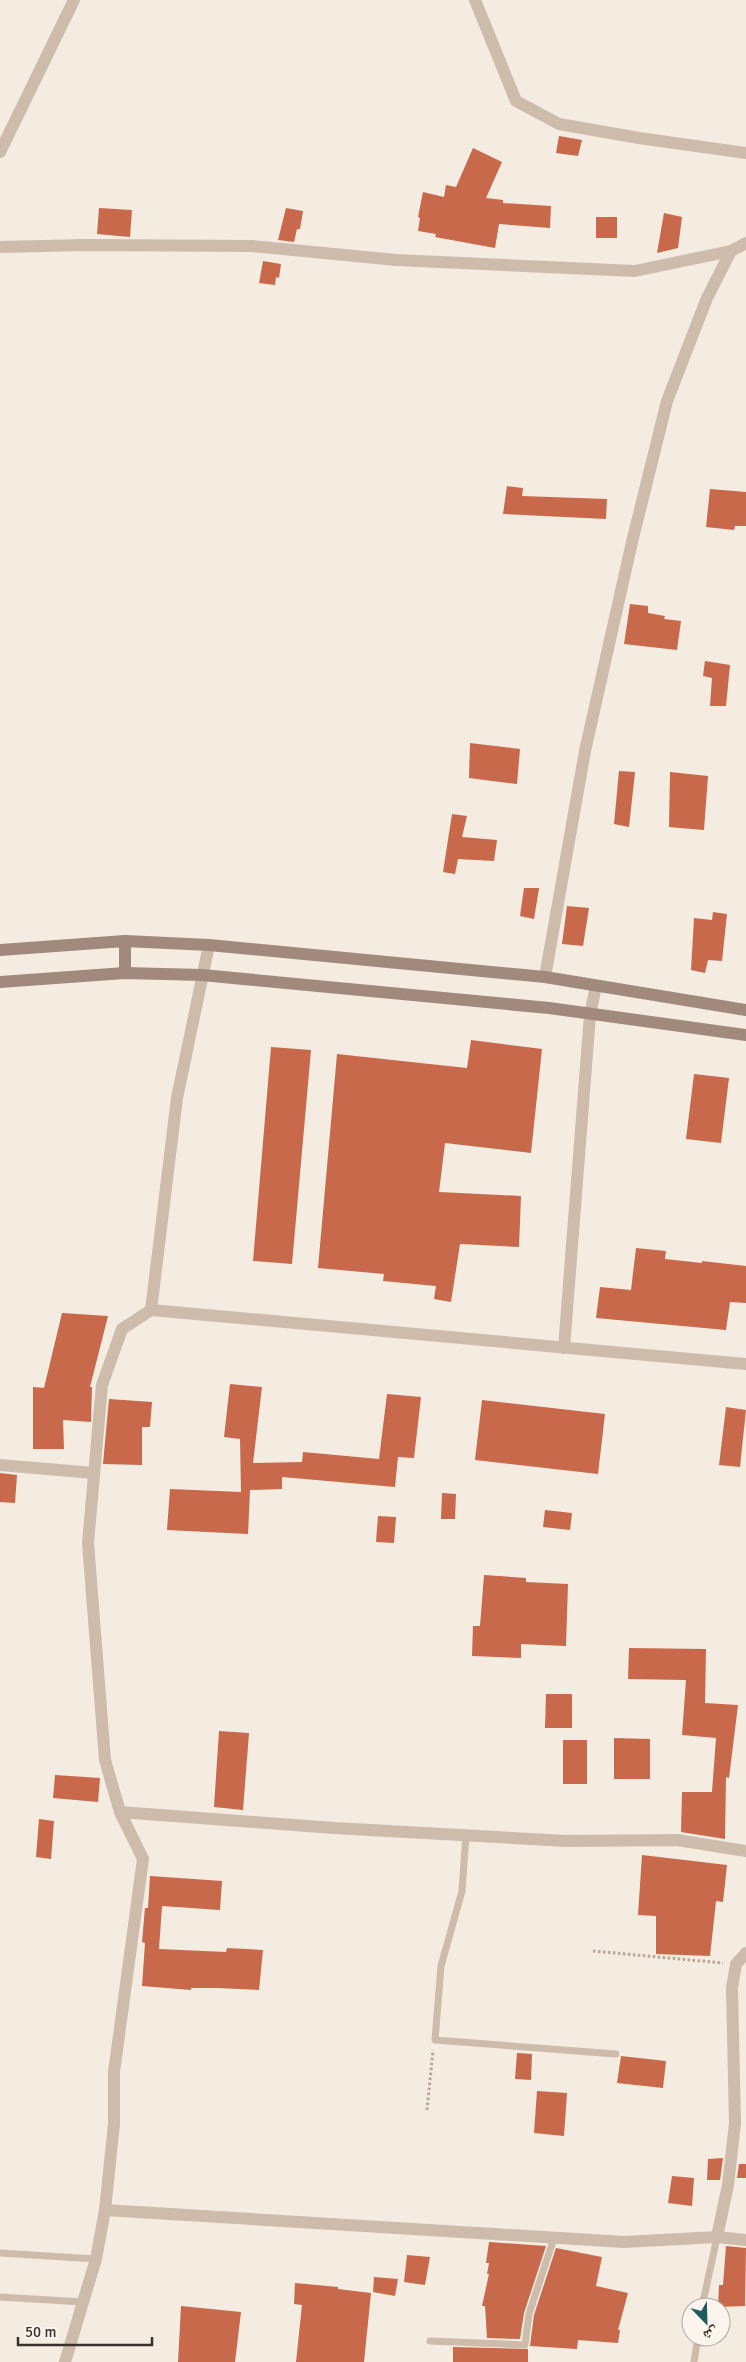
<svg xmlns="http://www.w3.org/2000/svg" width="746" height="2362" viewBox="0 0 746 2362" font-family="Signika,'Noto Naskh Arabic',sans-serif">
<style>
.building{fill:#c8694b}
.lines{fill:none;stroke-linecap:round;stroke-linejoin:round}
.path{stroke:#b9a596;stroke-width:3;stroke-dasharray:2.5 2.5;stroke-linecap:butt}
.service{stroke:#cdbbac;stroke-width:7}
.minor{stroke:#cdbbac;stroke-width:12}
.tertiary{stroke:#cdbbac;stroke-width:12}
.secondary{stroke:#a18a7d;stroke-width:12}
</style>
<rect width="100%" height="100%" fill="#f4ebe1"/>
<g class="building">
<polygon points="559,136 582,140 578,156 556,153"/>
<polygon points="473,148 502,162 486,198 503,200 503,203 551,206 550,228 499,224 495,248 435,237 436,234 418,231 420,218 418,217 423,192 444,197 446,185 456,187"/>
<polygon points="99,208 132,210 130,237 97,234"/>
<polygon points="286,208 303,211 300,229 297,229 294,242 278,240"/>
<polygon points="664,213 682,217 678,248 657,253"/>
<rect x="596" y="217" width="21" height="21"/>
<polygon points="263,261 281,264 279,278 276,277 275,285 259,283"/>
<polygon points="507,486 523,488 522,496 607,499 606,519 503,514"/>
<polygon points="710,489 746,492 746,526 735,526 734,530 706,527"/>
<polygon points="630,604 648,606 648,613 665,616 664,619 681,621 677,650 624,644"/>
<polygon points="705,661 730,665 726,706 710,706 712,678 703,676"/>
<polygon points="470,743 520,749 517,784 469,778"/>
<polygon points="619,771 635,772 629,827 614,824"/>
<polygon points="670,772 708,776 704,830 669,827"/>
<polygon points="452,814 467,816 462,837 497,840 494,861 458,859 455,874 443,872"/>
<polygon points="524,888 539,888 534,919 520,916"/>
<polygon points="567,906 589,908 583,946 562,944"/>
<polygon points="713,912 727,914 722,961 708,960 705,973 691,970 694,918 712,920"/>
<polygon points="471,1040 542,1049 531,1153 445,1143 439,1192 521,1196 519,1247 460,1244 451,1302 434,1299 436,1286 383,1281 384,1274 318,1268 337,1054 467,1068"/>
<polygon points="271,1047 311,1050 292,1264 253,1261"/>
<polygon points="694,1074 729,1078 721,1143 686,1139"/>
<polygon points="636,1248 666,1251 665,1259 702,1263 702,1261 746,1266 746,1303 730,1302 726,1330 596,1318 600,1287 631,1290"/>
<polygon points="62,1313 108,1316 90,1387 92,1387 91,1422 63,1420 64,1449 33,1449 33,1387 44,1388"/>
<polygon points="230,1384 262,1387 253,1463 302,1462 303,1452 379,1459 387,1394 421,1397 414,1458 398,1457 395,1487 282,1477 282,1489 250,1490 248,1534 167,1530 170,1489 241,1492 240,1439 224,1437"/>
<polygon points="109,1399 152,1402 150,1427 142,1427 142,1465 103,1464"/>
<polygon points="482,1400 605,1414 598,1474 475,1460"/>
<polygon points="726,1407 746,1410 740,1467 719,1465"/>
<polygon points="0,1473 17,1475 15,1503 0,1502"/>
<polygon points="442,1493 456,1494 455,1519 441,1519"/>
<polygon points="545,1510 572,1513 570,1530 543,1527"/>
<polygon points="378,1516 396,1517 394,1543 376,1542"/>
<polygon points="484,1575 526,1578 526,1582 568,1584 566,1646 521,1644 521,1658 472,1656 473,1626 480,1626"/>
<polygon points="629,1648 706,1649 705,1703 738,1705 729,1778 726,1777 725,1839 681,1832 682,1792 712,1792 716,1738 682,1735 686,1680 628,1679"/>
<polygon points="546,1694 572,1694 572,1728 545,1728"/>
<polygon points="219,1731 249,1733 243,1810 214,1807"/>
<polygon points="614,1738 650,1739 650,1779 614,1779"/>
<rect x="563" y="1740" width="24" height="44"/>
<polygon points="55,1775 100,1778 98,1802 53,1798"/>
<polygon points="39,1819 54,1821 51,1859 36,1857"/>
<polygon points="642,1855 727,1865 723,1902 716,1901 710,1956 656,1954 656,1916 638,1915"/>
<polygon points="150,1876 222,1881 220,1910 162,1906 159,1949 226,1952 227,1948 263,1950 259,1990 217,1988 191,1988 191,1990 142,1986 145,1943 142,1942 145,1908 148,1908"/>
<polygon points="517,2053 532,2054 531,2080 515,2079"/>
<polygon points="621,2056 666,2061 663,2088 617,2083"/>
<polygon points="537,2091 567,2093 564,2136 534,2133"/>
<polygon points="723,2158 720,2180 707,2180 708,2159"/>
<polygon points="739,2164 746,2164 746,2178 737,2178"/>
<polygon points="672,2176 694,2178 692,2206 668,2203"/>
<polygon points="489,2242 546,2246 524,2313 520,2339 487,2338 485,2306 482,2306 489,2274 487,2274 489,2263 486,2263"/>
<polygon points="726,2246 746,2248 745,2306 718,2307 719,2285 723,2285"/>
<polygon points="556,2248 602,2257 596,2286 628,2293 618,2330 620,2330 618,2343 578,2340 577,2349 530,2346 534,2315"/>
<polygon points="407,2255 430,2257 425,2285 404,2282"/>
<polygon points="374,2277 398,2279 395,2296 373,2292"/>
<polygon points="295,2283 338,2287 338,2289 371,2293 364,2362 296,2362 302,2305 294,2304"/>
<polygon points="181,2306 241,2312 235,2362 178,2362"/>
<polygon points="453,2347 528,2349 528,2362 453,2362"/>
</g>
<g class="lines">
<g class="path">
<polyline points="593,1951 723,1963"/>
<polyline points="427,2110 433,2050"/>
</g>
<g class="service">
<polyline points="466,1835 462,1891 441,1966 435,2040 616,2054"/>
<polyline points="0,2253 96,2259"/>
<polyline points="0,2297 83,2302"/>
<polyline points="702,2307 717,2237"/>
<polyline points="430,2341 525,2345 529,2314 554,2238"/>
<polyline points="694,2362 698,2337"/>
</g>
<g class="minor">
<polyline points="0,152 74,0"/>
<polyline points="0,247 86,245 252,246 396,260 635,271 731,251"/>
<polyline points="545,977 585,751 632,542 667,401 707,298 731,251 746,243"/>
<polyline points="151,1310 177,1098 209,945"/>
<polyline points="564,1348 590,1015 596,986"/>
<polyline points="0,1465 94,1473"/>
<polyline points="120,1812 334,1828 567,1841 677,1840 746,1851"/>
<polyline points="105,2210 624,2242 717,2237 746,2240"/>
<polyline points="717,2237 728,2185 735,2123 732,1988 736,1964 746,1953"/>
<polyline points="65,2362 96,2259 105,2210 114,2124 114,2072 143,1859 120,1812 105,1760 88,1543 102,1385 122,1329 151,1310 746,1364"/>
</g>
<polyline class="tertiary" points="475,0 516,101 559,124 639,138 746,153"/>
<g class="secondary">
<polyline points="0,950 125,941 209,945 545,977 746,1010"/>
<polyline points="125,973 125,941"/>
<polyline points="0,982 125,973 202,975 549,1008 746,1035"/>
</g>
</g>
<g transform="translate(706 2322) rotate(157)"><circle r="24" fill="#fbf5ee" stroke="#aea6a0"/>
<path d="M0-4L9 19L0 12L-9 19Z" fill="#1f5a5e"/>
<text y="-8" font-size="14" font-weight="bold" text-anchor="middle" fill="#3b302b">ش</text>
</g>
<path d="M18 2337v8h134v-8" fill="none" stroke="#3b302b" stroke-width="2.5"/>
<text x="25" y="2337" font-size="15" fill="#3b302b" stroke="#fbf5ee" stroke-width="4" paint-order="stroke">50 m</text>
</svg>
